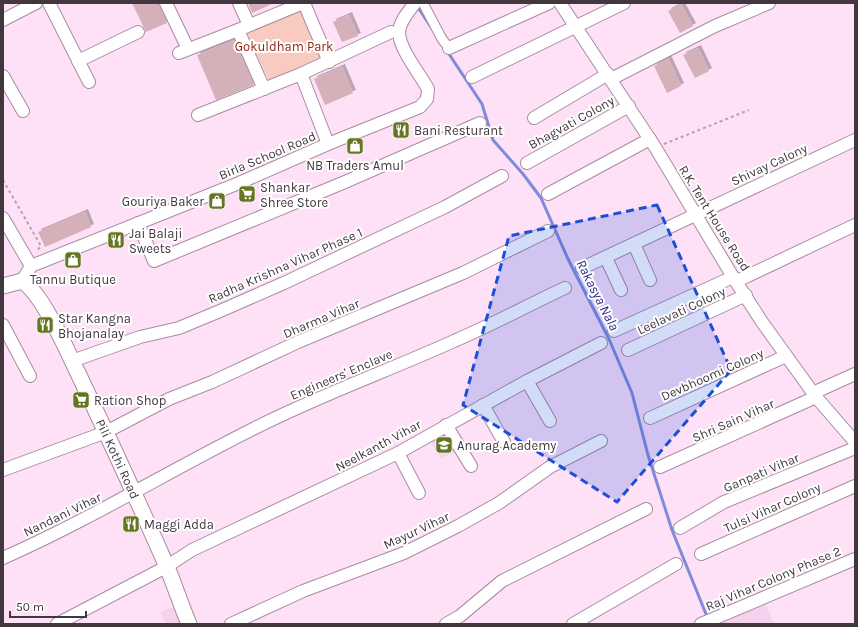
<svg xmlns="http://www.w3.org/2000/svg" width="858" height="627" viewBox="0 0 858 627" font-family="Karla,sans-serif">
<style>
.built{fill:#f5d2ed}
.green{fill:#f8cac0}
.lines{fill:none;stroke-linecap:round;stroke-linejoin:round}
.stream{stroke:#7f8adb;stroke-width:3}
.building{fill:#d4b1b8;filter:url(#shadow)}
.pedestrian-casing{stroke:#a78ca0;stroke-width:11}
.minor-casing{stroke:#a78ca0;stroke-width:14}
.tertiary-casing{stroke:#a78ca0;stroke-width:17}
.path{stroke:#b7a1b1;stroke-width:2;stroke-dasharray:3 3;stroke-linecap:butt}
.pedestrian{stroke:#fff;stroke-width:9}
.minor{stroke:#fff;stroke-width:12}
.tertiary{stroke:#fff;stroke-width:15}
.marked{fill:#1d4ed8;fill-opacity:0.2;stroke:#1d4ed8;stroke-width:3;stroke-dasharray:8 5;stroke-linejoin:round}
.labels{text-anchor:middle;stroke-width:4;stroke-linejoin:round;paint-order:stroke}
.park-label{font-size:13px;fill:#942511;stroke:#fff}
.street-label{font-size:13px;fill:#42373f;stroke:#fff}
.poi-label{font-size:13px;fill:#42373f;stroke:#fff;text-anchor:start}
.water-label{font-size:14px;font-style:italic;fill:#2c2a87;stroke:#fff}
</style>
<defs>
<filter id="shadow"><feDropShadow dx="3" dy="-3" stdDeviation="0" flood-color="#0004"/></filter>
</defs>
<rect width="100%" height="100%" fill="#fee1f7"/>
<g class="built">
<polygon points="447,431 458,450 441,458 430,440"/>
<polygon points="765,602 774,624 715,624"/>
<polygon points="174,607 181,624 166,624 160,612"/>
</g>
<polygon class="green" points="300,10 320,58 269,81 247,33"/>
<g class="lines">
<g class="stream">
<polyline points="417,6 433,30"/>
<polyline points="447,51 482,104 493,140 523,174 541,198 568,259 609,339 632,393 648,455 672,530 708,619"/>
</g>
</g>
<g class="building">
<polygon points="132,3 159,3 167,23 146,32"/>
<polygon points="248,3 274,3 252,13"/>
<polygon points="681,4 693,26 680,33 668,11"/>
<polygon points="349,15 358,36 342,42 333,22"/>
<polygon points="234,40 254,85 216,100 197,55"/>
<polygon points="698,48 709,71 695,78 683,55"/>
<polygon points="668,58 681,86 667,93 654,66"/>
<polygon points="342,67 353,93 325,105 314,79"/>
<polygon points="85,212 91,227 45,247 38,232"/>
</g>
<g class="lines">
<defs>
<polyline id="pedestrian" points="423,3 442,39 449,48"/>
<g id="minor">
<polyline points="49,3 89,82"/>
<polyline points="166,3 188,49"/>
<polyline points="239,3 249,25"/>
<polyline points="304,3 329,62"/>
<polyline points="560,3 655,147 733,277 762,322 816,397 855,442"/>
<polyline points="3,20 36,3"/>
<polyline points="449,48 549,3"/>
<polyline points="179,53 238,30"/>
<polyline points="78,61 138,32"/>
<polyline points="301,74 391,32"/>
<polyline points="3,76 23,111"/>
<polyline points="472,77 624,3"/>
<polyline points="611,79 715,26 769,3"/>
<polyline points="264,89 238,30 303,3"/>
<polyline points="198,115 301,74 328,144"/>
<polyline points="534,118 608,74"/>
<polyline points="527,163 629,106"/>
<polyline points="548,194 650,139"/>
<polyline points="3,218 31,266"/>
<polyline points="138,223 154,261 345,182 480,123"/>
<polyline points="634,244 650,280"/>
<polyline points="606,258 621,290"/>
<polyline points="582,268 855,140"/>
<path d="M22,281L31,266L239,183L328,144L420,107L427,99L428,89C420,74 400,50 399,33C399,22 409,11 415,3"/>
<polyline points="737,281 855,225"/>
<polyline points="3,325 30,376"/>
<polyline points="614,331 733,277"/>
<polyline points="628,350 746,295"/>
<polyline points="72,361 140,337 179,328 220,311 284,283 445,207 502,176"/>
<polyline points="527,381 550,421"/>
<polyline points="813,393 855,374"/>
<polyline points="483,405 504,442"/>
<polyline points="650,418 786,356"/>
<polyline points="446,425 471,466"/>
<polyline points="398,453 419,493"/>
<polyline points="660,467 816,397"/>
<polyline points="3,470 106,432 169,399 212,382 298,342 463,273 548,231"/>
<polyline points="680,528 724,502 855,448"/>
<polyline points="701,554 855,486"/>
<path d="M3,558C89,520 169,471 253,429C319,395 388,371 454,341C492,325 528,305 565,288"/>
<polyline points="57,624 166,567 192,550 398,453 527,381 601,343"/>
<polyline points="231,624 303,591 404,553 458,526 499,503 550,467 601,441"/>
<polyline points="446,624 460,616 502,581 646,509"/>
<polyline points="573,624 676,564"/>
<polyline points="701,624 855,559"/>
</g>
<g id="tertiary">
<path id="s1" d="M3,286L22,281C42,293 66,348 77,371C108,436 138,501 167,567C175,586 181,605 189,624"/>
</g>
</defs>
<use href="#pedestrian" class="pedestrian-casing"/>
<use href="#minor" class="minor-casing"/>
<use href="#tertiary" class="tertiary-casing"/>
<g class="path">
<polyline points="664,144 749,110"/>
<polyline points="3,180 41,246 36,252"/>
</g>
<use href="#pedestrian" class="pedestrian"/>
<use href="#minor" class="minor"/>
<use href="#tertiary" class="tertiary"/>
</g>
<path class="marked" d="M657,205L731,370L617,502L463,405L509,236Z"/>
<defs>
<symbol id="restaurant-square" viewBox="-11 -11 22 22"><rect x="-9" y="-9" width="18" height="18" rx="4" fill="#657522" stroke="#fff"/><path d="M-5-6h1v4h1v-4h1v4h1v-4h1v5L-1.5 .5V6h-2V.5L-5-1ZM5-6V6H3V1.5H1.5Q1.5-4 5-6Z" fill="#fff"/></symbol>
<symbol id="shop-square" viewBox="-11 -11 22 22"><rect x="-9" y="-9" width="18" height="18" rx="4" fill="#657522" stroke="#fff"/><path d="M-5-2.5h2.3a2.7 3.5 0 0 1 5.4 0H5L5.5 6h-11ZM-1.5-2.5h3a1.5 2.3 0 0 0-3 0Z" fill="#fff"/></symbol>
<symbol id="supermarket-square" viewBox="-11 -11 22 22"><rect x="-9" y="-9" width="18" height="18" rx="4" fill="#657522" stroke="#fff"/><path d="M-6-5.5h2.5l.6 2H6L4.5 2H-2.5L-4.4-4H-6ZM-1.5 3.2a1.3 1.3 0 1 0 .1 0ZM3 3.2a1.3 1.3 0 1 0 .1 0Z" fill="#fff"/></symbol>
<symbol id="school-square" viewBox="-11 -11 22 22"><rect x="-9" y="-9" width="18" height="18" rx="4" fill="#657522" stroke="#fff"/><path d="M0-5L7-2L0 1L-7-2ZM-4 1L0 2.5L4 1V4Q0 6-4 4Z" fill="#fff"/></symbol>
</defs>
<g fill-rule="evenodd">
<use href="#restaurant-square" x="391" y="120" width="20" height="20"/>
<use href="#shop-square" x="345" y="136" width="20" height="20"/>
<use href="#supermarket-square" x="237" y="184" width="20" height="20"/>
<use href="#shop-square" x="207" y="191" width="20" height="20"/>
<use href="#restaurant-square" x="106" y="230" width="20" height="20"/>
<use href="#shop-square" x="63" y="250" width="20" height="20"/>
<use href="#restaurant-square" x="35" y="315" width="20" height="20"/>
<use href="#supermarket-square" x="71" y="390" width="20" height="20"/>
<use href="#school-square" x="434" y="435" width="20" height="20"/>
<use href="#restaurant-square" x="121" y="514" width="20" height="20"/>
</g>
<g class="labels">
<g class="park-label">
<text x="284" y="51">Gokuldham Park</text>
</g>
<g class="street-label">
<text transform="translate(571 122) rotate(-29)" y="5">Bhagvati Colony</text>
<text transform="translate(267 155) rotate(-23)" y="5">Birla School Road</text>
<text transform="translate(769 164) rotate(-25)" y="5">Shivay Calony</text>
<text transform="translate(715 218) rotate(58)" y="5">R.K. Tent House Road</text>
<text transform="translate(285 265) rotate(-24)" y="5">Radha Krishna Vihar Phase 1</text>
<text transform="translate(681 310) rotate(-25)" y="5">Leelavati Colony</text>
<text transform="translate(321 318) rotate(-23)" y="5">Dharma Vihar</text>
<text transform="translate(341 374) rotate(-23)" y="5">Engineers' Enclave</text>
<text transform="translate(712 374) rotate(-24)" y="5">Devbhoomi Colony</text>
<text transform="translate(733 420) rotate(-24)" y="5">Shri Sain Vihar</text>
<text transform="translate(378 445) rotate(-28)" y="5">Neelkanth Vihar</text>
<text dy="5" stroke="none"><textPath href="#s1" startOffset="223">Pili Kothi Road</textPath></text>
<text transform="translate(761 472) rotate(-23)" y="5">Ganpati Vihar</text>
<text transform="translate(772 507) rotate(-24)" y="5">Tulsi Vihar Colony</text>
<text transform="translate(62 514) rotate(-26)" y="5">Nandani Vihar</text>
<text transform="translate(416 530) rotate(-25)" y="5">Mayur Vihar</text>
<text transform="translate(773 578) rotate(-23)" y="5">Raj Vihar Colony Phase 2</text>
</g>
<g class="poi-label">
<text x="414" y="135">Bani Resturant</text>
<text x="355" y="170" text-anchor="middle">NB Traders Amul</text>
<text x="260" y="192">Shankar<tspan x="260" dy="15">Shree Store</tspan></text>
<text x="204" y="206" text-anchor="end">Gouriya Baker</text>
<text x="129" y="238">Jai Balaji<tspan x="129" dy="15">Sweets</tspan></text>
<text x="73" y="284" text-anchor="middle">Tannu Butique</text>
<text x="58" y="323">Star Kangna<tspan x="58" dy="15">Bhojanalay</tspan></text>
<text x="94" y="405">Ration Shop</text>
<text x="457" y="450">Anurag Academy</text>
<text x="144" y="529">Maggi Adda</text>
</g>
<g class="water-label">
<text transform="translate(598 295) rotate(63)" y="5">Rakasya Nala</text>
</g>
</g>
<rect width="858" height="627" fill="none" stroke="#42373f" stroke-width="8"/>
<path d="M10 611v6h76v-6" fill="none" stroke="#42373f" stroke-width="2"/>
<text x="16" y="611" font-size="12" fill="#42373f" stroke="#ffffff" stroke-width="3" paint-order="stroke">50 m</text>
</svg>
